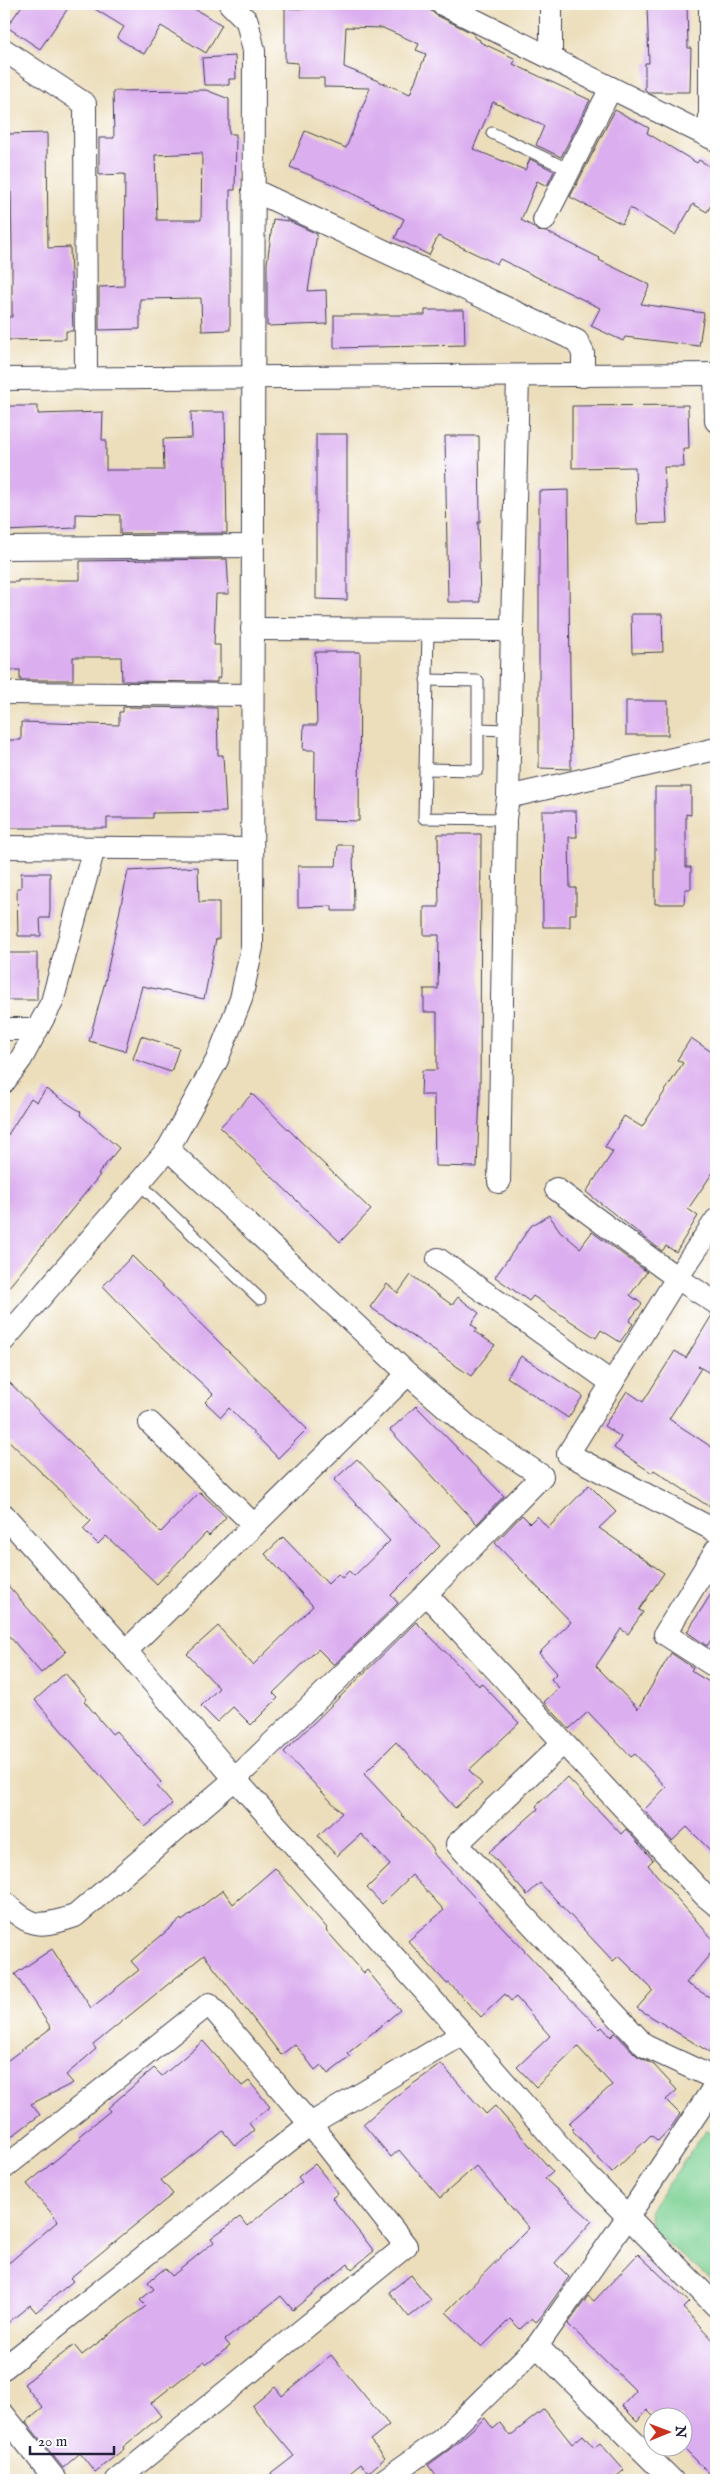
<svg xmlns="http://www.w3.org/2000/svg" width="720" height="2484" viewBox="0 0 720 2484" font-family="'IM FELL English',serif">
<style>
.green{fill:#7bd093;stroke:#4e7967}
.building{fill:#dbaeef;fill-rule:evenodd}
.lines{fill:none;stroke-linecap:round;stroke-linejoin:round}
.service-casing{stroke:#403e4e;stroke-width:13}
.minor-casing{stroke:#403e4e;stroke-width:24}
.service{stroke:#fff;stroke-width:11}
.minor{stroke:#fff;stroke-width:22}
</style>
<rect width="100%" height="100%" fill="#fff"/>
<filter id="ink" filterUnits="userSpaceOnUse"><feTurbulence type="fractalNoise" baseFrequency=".02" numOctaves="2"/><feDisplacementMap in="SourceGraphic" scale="10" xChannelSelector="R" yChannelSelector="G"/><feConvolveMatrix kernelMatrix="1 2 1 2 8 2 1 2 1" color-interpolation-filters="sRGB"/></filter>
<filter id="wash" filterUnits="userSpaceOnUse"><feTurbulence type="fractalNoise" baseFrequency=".0096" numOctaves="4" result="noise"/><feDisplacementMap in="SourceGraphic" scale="20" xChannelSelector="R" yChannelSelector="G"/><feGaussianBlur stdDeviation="1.12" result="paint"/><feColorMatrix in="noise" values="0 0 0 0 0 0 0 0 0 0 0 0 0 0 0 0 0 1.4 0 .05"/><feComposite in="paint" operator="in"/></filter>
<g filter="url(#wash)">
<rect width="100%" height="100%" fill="#ecdebb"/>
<polygon class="green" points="706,2130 716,2135 716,2280 714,2283 653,2231 649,2211"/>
<g id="blocks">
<g class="building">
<polygon points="23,4 71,4 40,49 7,27"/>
<polygon points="87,4 186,4 222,25 206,53 161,26 144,54 117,38 124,27"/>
<path d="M307,4H429L431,11L436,15L474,34V37L480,40V42L516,59L513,64L590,100L561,157L536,145L544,126L493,102L473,149L525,170L530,159L554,171L547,186L537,181L521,220L532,226L538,231L547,232L600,258L599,260L650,285L641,304L704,313L699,346L625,337L623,341L591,326L600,308L500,259L497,264L438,236L429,255L395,238L404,219L339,187L290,167L305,131L346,148L370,88L324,87V78H297L298,63L285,62V8L306,9ZM346,27L383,28L419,44L416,50L426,54L410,94L344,67Z"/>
<polygon points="687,4 688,48 691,48 690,92 648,92 645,90 645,63 649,63 647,5"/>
<polygon points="235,56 236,79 229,79 229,85 204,85 202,58"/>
<path d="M206,90L229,99V134H236L235,190H230V330L202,331L201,298L140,299V329L99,330V287L124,286L125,174L99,175V138H114L113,91ZM202,153L201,220H157L155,155Z"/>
<polygon points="615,110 649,128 647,133 697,163 699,160 716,170 716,196 707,212 693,204 675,235 630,208 622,224 570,197"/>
<polygon points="47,133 48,248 70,247 73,331 66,331 66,339 8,340 8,317 12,317 12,249 11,192 6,192 6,134"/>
<polygon points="273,219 289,221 317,234 308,291 326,290 327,324 267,326 267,264"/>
<polygon points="425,310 464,310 465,345 334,348 334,315 425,315"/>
<polygon points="688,405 689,449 683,449 684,467 664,467 667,523 637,524 635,467 572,468 572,406"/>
<polygon points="4,406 38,406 38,414 103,412 102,440 106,440 106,470 164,470 163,439 192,438 191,412 225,412 227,533 120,534 120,515 76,514 76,528 4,531"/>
<polygon points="316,434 347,434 347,600 316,599"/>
<polygon points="445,436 479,436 480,522 478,522 480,602 448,602"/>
<polygon points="568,490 571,769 539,768 539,491"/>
<polygon points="227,559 229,594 216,594 214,645 220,645 220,678 217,678 217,682 122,681 121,657 73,657 73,680 20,680 20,670 4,670 4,582 18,582 18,580 80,580 80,561"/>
<polygon points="631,614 662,614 663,652 632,653"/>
<polygon points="315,652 360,652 359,821 314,820 315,750 303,750 304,725 317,725"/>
<rect x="626" y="701" width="42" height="34"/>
<polygon points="123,707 217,708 218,755 223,755 226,812 153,813 153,818 107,818 107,828 4,828 4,740 21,740 21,722 119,725 119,712 123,712"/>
<polygon points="655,787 691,787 691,815 686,814 686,867 691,867 691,889 685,889 684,904 655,904"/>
<polygon points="542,811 576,811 577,837 569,837 570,888 576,888 576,914 570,914 570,927 543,927"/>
<polygon points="438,834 481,834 480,1096 477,1167 435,1166 434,1095 421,1095 422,1070 437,1070 437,1012 424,1012 424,989 438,989 439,935 424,935 424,907 439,907"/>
<polygon points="338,845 353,845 354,911 332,911 332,906 298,907 298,866 336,866"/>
<polygon points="198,867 199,902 219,902 219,939 216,939 204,999 142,986 125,1051 89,1041 105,982 128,871"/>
<polygon points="21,873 50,873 50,911 49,918 40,918 41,936 18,936 17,888 21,888"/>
<rect x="7" y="953" width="30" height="47"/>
<polygon points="141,1036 179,1048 171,1072 133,1059"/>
<polygon points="691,1038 716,1055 716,1168 688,1209 698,1216 676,1252 666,1246 662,1251 586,1192 613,1152 605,1147 624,1116 642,1127 683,1063 677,1060"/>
<polygon points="46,1089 81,1112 80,1115 119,1148 98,1174 100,1175 4,1293 4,1141 31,1098 37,1102"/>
<polygon points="252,1094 371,1210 340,1242 220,1127"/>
<polygon points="549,1215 560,1231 580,1248 592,1232 647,1272 630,1295 642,1304 629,1321 633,1324 620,1342 601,1330 596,1338 533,1296 529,1301 495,1277 531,1226"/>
<polygon points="132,1256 307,1429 278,1458 229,1408 221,1417 205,1402 213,1394 153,1338 103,1286"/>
<polygon points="411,1275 452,1305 458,1297 479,1313 471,1324 477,1329 475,1332 495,1345 471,1376 370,1307 387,1284 398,1293"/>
<polygon points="712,1315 716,1316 716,1377 698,1366 701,1368 669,1419 716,1450 716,1494 708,1506 654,1470 652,1473 614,1448 621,1437 604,1426 627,1391 643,1402 675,1351 686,1358"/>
<polygon points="521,1356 583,1396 568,1418 507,1377"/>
<polygon points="4,1377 161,1532 200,1492 226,1517 209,1536 206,1533 157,1584 106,1536 98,1544 83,1529 91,1521 4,1436"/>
<polygon points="416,1406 504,1496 477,1524 390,1430"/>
<polygon points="357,1459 440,1546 391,1595 398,1603 334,1665 318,1649 273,1693 278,1698 251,1725 233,1707 217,1722 201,1706 219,1688 187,1654 218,1626 253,1665 313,1606 265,1554 283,1537 328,1584 338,1574 342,1578 349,1571 354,1576 390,1541 334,1480"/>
<polygon points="589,1485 616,1512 599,1528 664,1573 639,1610 643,1612 628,1634 621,1629 596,1666 638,1709 671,1653 693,1668 691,1670 696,1674 716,1686 716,1856 687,1827 672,1841 644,1810 666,1787 635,1754 631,1757 588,1712 569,1729 544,1702 559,1688 551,1679 557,1673 539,1653 571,1622 495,1543 522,1515 530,1523 537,1516 548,1528"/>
<polygon points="4,1581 66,1652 41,1673 4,1630"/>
<polygon points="716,1586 716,1632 707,1646 687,1632"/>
<polygon points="416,1622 479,1686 481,1683 519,1723 469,1770 482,1784 455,1808 396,1742 364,1774 430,1845 434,1850 432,1852 552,1980 600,2029 602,2027 611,2037 615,2033 636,2055 654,2065 677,2090 666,2100 680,2114 672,2126 658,2141 651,2135 612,2173 572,2130 574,2129 569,2123 612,2085 578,2047 536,2087 517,2067 550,2036 516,1997 511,2001 505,1994 481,2017 449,1983 447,1984 408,1941 444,1910 412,1875 382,1904 367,1888 390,1865 361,1834 337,1856 318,1836 342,1813 284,1752"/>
<polygon points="65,1673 87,1699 84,1701 112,1734 116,1731 161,1782 157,1786 172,1804 145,1827 35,1700"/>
<polygon points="567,1777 621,1834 626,1829 653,1860 648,1865 716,1943 716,1947 686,1983 716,2001 716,2040 709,2052 637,2008 653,1990 619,1956 613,1961 540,1883 527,1895 489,1852 538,1809 536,1806"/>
<polygon points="275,1868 327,1928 326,1930 364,1973 367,1970 400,2010 347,2054 350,2057 328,2074 321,2065 315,2070 295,2044 281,2055 204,1955 93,2045 96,2049 66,2075 73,2083 31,2104 40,2115 4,2142 4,2063 51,2028 15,1974 52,1949 91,2008 139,1970 131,1961 181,1919 182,1921 223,1890 233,1904"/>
<polygon points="203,2041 242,2086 249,2081 270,2107 249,2123 254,2130 235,2146 223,2131 161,2180 173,2194 70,2278 73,2281 36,2312 30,2305 4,2326 4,2267 58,2221 27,2184 81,2139 79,2136 110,2111 108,2108 154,2068 162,2076"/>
<polygon points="441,2064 486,2114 495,2106 553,2172 545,2179 592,2221 555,2263 569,2277 541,2317 536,2322 532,2318 520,2329 510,2319 482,2347 446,2312 529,2228 476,2166 440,2198 399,2150 391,2157 363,2124 392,2099"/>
<polygon points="315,2164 338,2193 332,2198 374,2251 352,2269 348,2264 293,2310 281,2296 225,2340 230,2346 207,2364 204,2361 151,2403 161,2416 123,2447 124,2449 95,2472 80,2453 63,2468 26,2422 43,2408 24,2384 74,2345 82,2355 146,2306 140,2300 154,2289 148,2282 165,2268 172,2276 214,2242 211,2238 240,2217 247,2226 302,2182 298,2177"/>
<polygon points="638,2254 689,2302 683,2308 716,2343 716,2480 682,2446 682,2416 653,2416 647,2410 637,2421 622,2406 636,2391 568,2324 588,2296 594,2301"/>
<polygon points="411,2275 431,2300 409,2317 389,2292"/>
<polygon points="331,2355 389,2425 370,2440 385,2458 368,2473 361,2464 341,2480 263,2480 294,2456 252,2406 275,2387 282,2396"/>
<polygon points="544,2409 572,2444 583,2435 594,2448 600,2443 624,2470 612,2480 439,2480 428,2465 450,2449 485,2418 493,2429 500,2423 510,2436"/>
</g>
</g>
</g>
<g filter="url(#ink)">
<use href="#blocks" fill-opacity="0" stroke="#403e4e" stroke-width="1"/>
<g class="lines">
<defs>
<g id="service">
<polyline points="492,133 570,170"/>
<polyline points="428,630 424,818 505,819"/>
<polyline points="478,729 508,730"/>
<polyline points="425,769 478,770 478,681 426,680"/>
<polyline points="139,1183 260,1299"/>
</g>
<g id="minor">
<polyline points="442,4 716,140"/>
<polyline points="4,50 85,104 86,379"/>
<polyline points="551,58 551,4"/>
<polyline points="710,137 710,4"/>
<polyline points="253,190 577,341 583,353 583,376"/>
<polyline points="544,220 611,88"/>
<polyline points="715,374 716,421"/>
<polyline points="4,379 716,374"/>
<polyline points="4,548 252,546"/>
<polyline points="252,629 511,630"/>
<polyline points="4,693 252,695"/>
<polyline points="508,797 716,749"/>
<polyline points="4,847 252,849"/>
<polyline points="4,1029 37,1029"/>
<polyline points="4,1082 21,1059 52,1002 94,848"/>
<polyline points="499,1182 505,819 508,797 518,376"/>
<polyline points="556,1189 677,1278 568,1454 716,1531"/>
<polyline points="716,1220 677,1278 716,1303"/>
<polyline points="438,1259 612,1383"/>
<polyline points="4,1340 168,1149 217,1060 241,999 252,947 254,51 247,21 230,4"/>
<polyline points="150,1423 254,1525"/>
<polyline points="4,1515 126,1651 235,1779 463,2034 571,2159 716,2306"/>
<polyline points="716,1550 665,1634 716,1667"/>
<polyline points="426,1594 705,1896 716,1905"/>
<polyline points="126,1651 408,1374"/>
<polyline points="563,1743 457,1844 645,2046 716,2079"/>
<path d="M4,1902C31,1928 39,1928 75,1916L235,1779L426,1594L542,1476L471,1429L408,1374L168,1149"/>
<polyline points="4,2168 209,2004 310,2124 406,2246 117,2480"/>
<polyline points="537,2346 672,2480"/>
<polyline points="4,2368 310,2124 463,2034"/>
<polyline points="4,2415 56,2480"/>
<polyline points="384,2480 441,2440 537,2346 627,2218 716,2084"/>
</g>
</defs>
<use href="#service" class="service-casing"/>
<use href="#minor" class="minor-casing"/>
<use href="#service" class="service"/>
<use href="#minor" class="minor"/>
</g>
</g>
<rect width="720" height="2484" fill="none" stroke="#fff" stroke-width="20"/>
<g transform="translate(668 2432) rotate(89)"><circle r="24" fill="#ffffff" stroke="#a7a7b1"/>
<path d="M0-4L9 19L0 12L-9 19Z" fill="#c8321e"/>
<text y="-8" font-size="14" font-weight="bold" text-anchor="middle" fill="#22223b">N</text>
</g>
<path d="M30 2446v8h84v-8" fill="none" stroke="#22223b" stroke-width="2.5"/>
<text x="38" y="2446" font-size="15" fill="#22223b" stroke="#ffffff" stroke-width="4" paint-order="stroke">20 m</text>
</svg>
